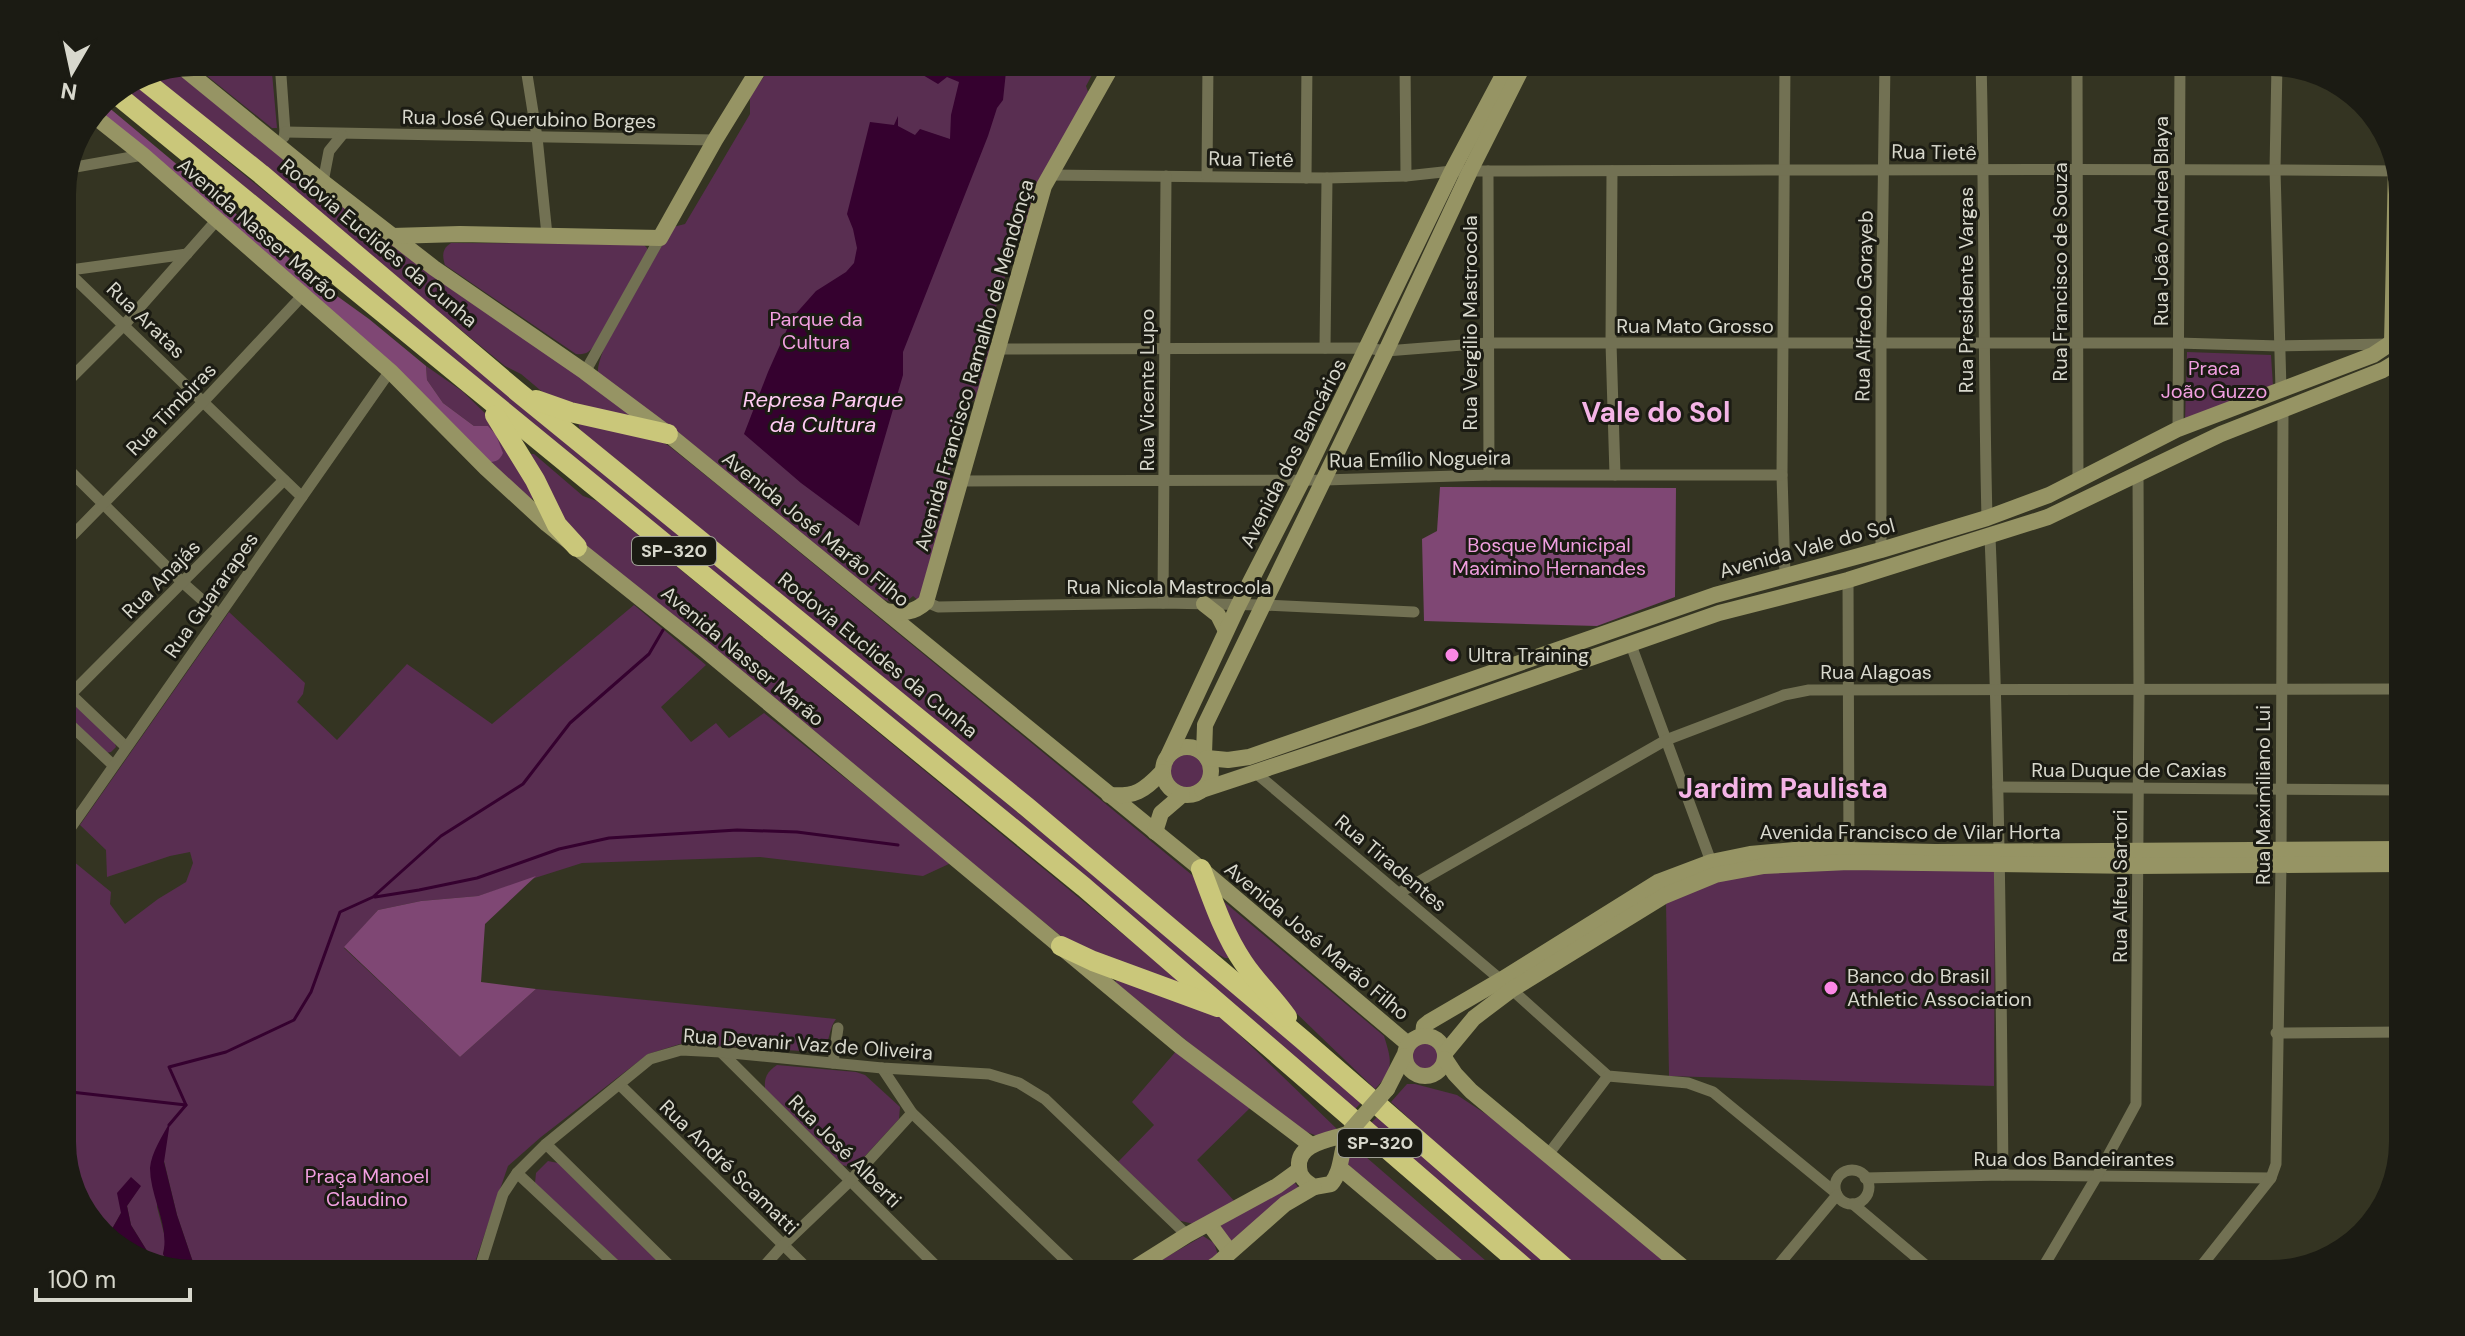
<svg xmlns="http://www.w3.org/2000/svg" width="2465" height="1336" viewBox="0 0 2465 1336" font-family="'DM Sans',sans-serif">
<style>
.green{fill:#592e51}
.forest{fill:#7f4774}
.water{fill:#35012f}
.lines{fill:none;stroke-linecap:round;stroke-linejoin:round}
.stream{stroke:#35012f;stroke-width:3}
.street{stroke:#727153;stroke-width:11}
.secondary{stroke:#969464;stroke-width:16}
.highway{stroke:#cac77a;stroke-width:20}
.secondary-bridge{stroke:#969464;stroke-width:16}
.poi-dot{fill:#fb87e5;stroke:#1b1b13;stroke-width:3}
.labels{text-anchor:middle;stroke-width:6;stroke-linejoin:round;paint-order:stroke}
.shield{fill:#1b1b13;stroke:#9f9f95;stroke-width:2}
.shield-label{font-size:18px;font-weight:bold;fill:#d8d8cd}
.street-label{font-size:20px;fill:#d8d8cd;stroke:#1b1b13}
.park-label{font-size:20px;fill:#f19fe0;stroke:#1b1b13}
.poi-label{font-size:20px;fill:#d8d8cd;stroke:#1b1b13;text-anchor:start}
.water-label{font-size:22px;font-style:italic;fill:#ffcbf3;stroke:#1b1b13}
.district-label{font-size:28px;font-weight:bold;fill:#f4b3e6;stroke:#1b1b13}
</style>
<rect width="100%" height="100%" fill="#343422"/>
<g class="green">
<polygon points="194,62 271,62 277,128 272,128 191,63"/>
<path d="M774,62H1099L1086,86L1088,92L1085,101L1027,232L1017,238L986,340L991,351L978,398L969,403L949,476L954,487L919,601L913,596L905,603H893L880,598L598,374C595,347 657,255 673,227L685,224L750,114V97Z"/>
<polygon points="178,69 627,411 643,425 558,405 521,374 505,366 154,79"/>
<polygon points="136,86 821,648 1363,1101 1352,1112 122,92"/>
<path d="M451,243L643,244L647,248L648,255L595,345C589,352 586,355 576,354L445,265C442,255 442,249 451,243Z"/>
<polygon points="2187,352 2271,355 2273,386 2185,421"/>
<polygon points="426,366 462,391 489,417 535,493 532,499 526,498 489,462 474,426 443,403 427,380"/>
<polygon points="578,422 652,436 669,446 731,496 1203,884 1231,958 1225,958 1216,953 833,641 580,430"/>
<polygon points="529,454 534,454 583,496 597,501 1186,986 1083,954 566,532"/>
<path d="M634,605L706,665L661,707L691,742L716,723L729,738L764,713L951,863L923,876L760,857L582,863L478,896L421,901L378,910L344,948L460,1057L536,989L836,1019C828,1029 831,1043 821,1052L680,1044L648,1054L541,1137L508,1166L471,1274H197L177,1215L164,1161L170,1124L157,1207L166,1241L163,1254L171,1268L151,1264L149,1254L131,1225L127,1206L140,1186L121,1213L108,1236L85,1216L62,1151V852L111,892L110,904L125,924L158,899L186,882L193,863L190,852L170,856L107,877L106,850L80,825L229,612L305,683L303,694L297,702L337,740L407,664L492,724Z"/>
<polygon points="72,705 77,707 114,741 116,747 111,752 106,753 69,716 68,710"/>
<circle cx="1187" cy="771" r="21"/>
<polygon points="1995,866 1994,1086 1669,1076 1666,901 1717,879 1765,870"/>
<path d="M1216,895L1384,1036C1392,1062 1394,1069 1375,1089L1263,981Z"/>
<polygon points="1118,978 1218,1014 1338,1130 1323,1138 1301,1130 1239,1084 1115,982"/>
<circle cx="1425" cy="1056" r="18"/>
<polygon points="1178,1049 1251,1107 1197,1160 1236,1203 1198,1225 1177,1220 1118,1162 1154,1125 1132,1102"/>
<path d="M777,1065L856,1072L865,1075L900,1107L899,1119L854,1168L842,1165L765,1089C764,1077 767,1072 777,1065Z"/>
<polygon points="1407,1084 1415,1084 1457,1095 1507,1128 1679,1274 1587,1274 1497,1199 1391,1102"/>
<polygon points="1378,1116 1564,1274 1539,1274 1368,1126"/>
<polygon points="1351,1144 1501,1274 1472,1274 1344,1161"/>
<polygon points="548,1161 558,1163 658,1261 658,1270 655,1274 632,1274 535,1183 536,1173"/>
<polygon points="1289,1183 1295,1183 1298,1187 1298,1190 1231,1242 1220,1226"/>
<polygon points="1203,1236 1214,1243 1218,1255 1195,1274 1141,1274 1142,1271"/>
</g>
<g class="forest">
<path d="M101,101L319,283L369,319L426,366L427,380L443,403L474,426H488L496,435L503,453C500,460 496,462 489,462L96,113Z"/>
<polygon points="1440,487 1676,488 1675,597 1597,626 1424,621 1422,539 1437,531"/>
<polygon points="536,876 485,924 481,982 536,989 460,1057 344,947 378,910 421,901 478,896"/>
</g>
<g class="water">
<polygon points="912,62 1007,62 1003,100 997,108 988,136 903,352 903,375 859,526 801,483 744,434 768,372 792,318 816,291 846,272 854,263 857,248 853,229 847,214 870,122 894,125 898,116 898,126 915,135 920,129 950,139 951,115 959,82 947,77 938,84 911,68"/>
<path d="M170,1122L164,1162L177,1215L197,1274L171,1268L163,1254C170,1226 150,1197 150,1168C151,1153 163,1135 170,1122Z"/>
<polygon points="131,1177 141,1186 127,1206 131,1225 149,1254 151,1264 135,1260 108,1236 121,1213 117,1193"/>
</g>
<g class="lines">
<g class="stream">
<polyline points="375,897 419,890 477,878 559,849 609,838 737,830 797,832 898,845"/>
<polyline points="62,1091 186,1105"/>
<polyline points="169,1125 186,1105 169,1067 226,1052 294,1020 311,992 340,912 373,897 441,836 523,784 570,723 649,654 663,630"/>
</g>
<g class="street">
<polyline points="280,62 285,132 284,137"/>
<polyline points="525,62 537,137 547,235"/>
<polyline points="1405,62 1406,176"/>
<polyline points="1785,62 1782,475 1785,576"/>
<path d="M1981,62C1985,214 1983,366 1987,518"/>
<polyline points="2077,62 2078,482"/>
<polyline points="2277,64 2275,170 2281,390"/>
<polyline points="285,132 715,140"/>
<polyline points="70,168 143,155"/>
<polyline points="1488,171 1489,475"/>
<polyline points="1612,171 1611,343 1615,475"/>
<path d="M1049,175L1327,178L1406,176L1452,171C1767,171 2082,167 2398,171"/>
<polyline points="1207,176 1208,62"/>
<polyline points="1306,178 1307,62"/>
<polyline points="323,182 329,151 342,135"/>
<polyline points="63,271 187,254"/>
<polyline points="67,271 302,497"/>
<polyline points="1325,348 1327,178"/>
<polyline points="998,349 1367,348 1386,351 1488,343 2178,343 2279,346 2389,344"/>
<polyline points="585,372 660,238"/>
<polyline points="62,387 125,324 216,221"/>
<polyline points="2178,429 2180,62"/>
<polyline points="62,463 182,582 218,614"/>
<polyline points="962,481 1324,480 1489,475 1782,475"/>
<path d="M1990,537C1999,749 2001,962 2003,1175"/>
<polyline points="62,546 204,401 303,295"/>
<polyline points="1881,550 1881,343 1885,62"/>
<polyline points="1848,580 1849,856"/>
<polyline points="926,602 938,607 1163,603 1262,605 1414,612"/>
<polyline points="1163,603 1166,176"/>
<polyline points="1631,645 1713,867"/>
<polyline points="62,686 126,747"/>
<polyline points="62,703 284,480"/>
<polyline points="62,717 113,765"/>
<polyline points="1257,774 1501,980 1608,1076 1688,1083 1713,1092 1836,1193"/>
<polyline points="1998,787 2403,790"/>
<polyline points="62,840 390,371"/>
<polyline points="1399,893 1666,740 1784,695 1809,690 2403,689"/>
<polyline points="2276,1033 2403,1032"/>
<polyline points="721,1052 944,1274"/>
<polyline points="833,1063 838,1028"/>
<polyline points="882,1068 912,1113 1080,1274"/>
<polyline points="620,1085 813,1274"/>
<polyline points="546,1144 678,1274"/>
<polyline points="1547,1156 1608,1076"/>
<circle cx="1852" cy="1187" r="17"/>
<polyline points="517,1173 625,1274"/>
<polyline points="1865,1178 2003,1175 2271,1178"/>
<polyline points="1853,1204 1936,1274"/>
<polyline points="478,1274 503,1194 517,1173 546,1144 650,1059 681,1050 721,1052 882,1068 989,1074 1019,1083 1045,1099 1187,1235"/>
<polyline points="757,1274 783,1245 850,1181 912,1113"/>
<polyline points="1771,1274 1837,1195"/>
<polyline points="2039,1274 2097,1176 2136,1104 2139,690 2138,472"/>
<polyline points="2195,1274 2271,1178 2276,1164 2281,864 2283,411"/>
</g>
<g class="secondary">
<polyline points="182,67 323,182 434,268 585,372 668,434 1201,869 1408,1044"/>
<polyline points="94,116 143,155 390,371 486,468 547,524 705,650 1180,1046 1311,1145"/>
<polyline points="2396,166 2392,344 2397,344"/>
<polyline points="392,236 460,234 660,238 715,140 763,62"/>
<polyline points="1204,604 1218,615 1226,631"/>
<path d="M886,611C902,614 914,613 926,602L1044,186L1114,62"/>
<circle cx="1187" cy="771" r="24"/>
<polyline points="1169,754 1239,604 1303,479 1452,171 1510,62"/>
<polyline points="1204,754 1205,725 1386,351 1470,171 1525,62"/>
<polyline points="1207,758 1228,760 1249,757 1715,595 1881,550 1987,518 2049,495 2178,429 2373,355 2403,335"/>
<polyline points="1202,790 1419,718 1719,613 1848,580 2048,517 2221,434 2383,370 2403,358"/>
<path d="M1109,795C1135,797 1144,791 1162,772"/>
<polyline points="1155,832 1161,813 1182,795"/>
<polyline points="1423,1035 1424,1026 1429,1022 1501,980 1658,882 1711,862 1750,854 1805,849 1935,852 2403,849"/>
<circle cx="1425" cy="1056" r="20"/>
<polyline points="1445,1053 1474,1018 1511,990 1664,896 1715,875 1764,866 1849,862 2138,866 2403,864"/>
<polyline points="1445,1059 1455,1074 1471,1091 1691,1274"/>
<polyline points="1387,1089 1404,1056"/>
<path d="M1347,1134C1330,1140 1297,1143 1299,1167C1299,1177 1306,1182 1314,1187L1331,1184C1344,1169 1339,1147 1351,1130"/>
<polyline points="1340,1168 1466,1274"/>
<polyline points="1210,1225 1230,1252"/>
<polyline points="1125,1274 1187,1235 1277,1186 1299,1170"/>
<polyline points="1202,1274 1217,1264 1285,1204 1314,1187"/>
</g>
<g class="highway">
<polyline points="146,82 261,174 518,392 1027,807 1303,1040 1572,1274"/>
<polyline points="116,94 1084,887 1532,1274"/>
<polyline points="536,400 570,412 668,434"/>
<polyline points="495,415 535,480 557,525 577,547"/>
<path d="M1201,869C1213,901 1224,934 1243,962C1256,982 1274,998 1287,1017"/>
<polyline points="1061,946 1093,961 1218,1007"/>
</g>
<polyline class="secondary-bridge" points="1351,1130 1387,1089"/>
</g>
<g class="poi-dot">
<circle cx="1452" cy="655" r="8"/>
<circle cx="1831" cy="988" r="8"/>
</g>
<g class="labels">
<g class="shield">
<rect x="632" y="537" width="84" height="28" rx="6"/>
<rect x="1338" y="1129" width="84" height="28" rx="6"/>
</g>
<g class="shield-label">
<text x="674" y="557">SP-320</text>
<text x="1380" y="1149">SP-320</text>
</g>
<g class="street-label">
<text transform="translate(529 119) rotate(1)" y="7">Rua José Querubino Borges</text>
<text transform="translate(1934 152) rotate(1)" y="7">Rua Tietê</text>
<text transform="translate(1251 159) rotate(1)" y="7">Rua Tietê</text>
<text transform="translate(2161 221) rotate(-90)" y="7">Rua João Andrea Blaya</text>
<text transform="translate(258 229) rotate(41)" y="7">Avenida Nasser Marão</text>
<text transform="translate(379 243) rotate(40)" y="7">Rodovia Euclides da Cunha</text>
<text transform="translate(2060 272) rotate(-90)" y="7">Rua Francisco de Souza</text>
<text transform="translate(1966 290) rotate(-90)" y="7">Rua Presidente Vargas</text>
<text transform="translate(1864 306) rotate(-89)" y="7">Rua Alfredo Gorayeb</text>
<text transform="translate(146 320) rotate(44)" y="7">Rua Aratas</text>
<text transform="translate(1470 323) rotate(-90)" y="7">Rua Vergilio Mastrocola</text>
<text x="1695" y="333">Rua Mato Grosso</text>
<text transform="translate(974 365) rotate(-74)" y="7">Avenida Francisco Ramalho de Mendonça</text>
<text transform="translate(1147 390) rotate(-90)" y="7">Rua Vicente Lupo</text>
<text transform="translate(171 409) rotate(-46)" y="7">Rua Timbiras</text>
<text transform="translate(1293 453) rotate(-63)" y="7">Avenida dos Bancários</text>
<text transform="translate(1420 459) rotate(-1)" y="7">Rua Emílio Nogueira</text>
<text transform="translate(816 529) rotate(39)" y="7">Avenida José Marão Filho</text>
<text transform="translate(1807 548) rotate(-15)" y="7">Avenida Vale do Sol</text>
<text transform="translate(161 579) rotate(-45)" y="7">Rua Anajás</text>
<text x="1169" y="594">Rua Nicola Mastrocola</text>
<text transform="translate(211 595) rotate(-55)" y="7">Rua Guararapes</text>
<text transform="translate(878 655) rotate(39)" y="7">Rodovia Euclides da Cunha</text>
<text transform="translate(743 656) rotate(40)" y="7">Avenida Nasser Marão</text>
<text x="1876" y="679">Rua Alagoas</text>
<text x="2129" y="777">Rua Duque de Caxias</text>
<text transform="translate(2263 795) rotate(-90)" y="7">Rua Maximiliano Lui</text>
<text x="1910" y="839">Avenida Francisco de Vilar Horta</text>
<text transform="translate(1391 863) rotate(40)" y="7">Rua Tiradentes</text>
<text transform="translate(2120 886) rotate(-90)" y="7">Rua Alfeu Sartori</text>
<text transform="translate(1317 941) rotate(40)" y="7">Avenida José Marão Filho</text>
<text transform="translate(808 1044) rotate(4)" y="7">Rua Devanir Vaz de Oliveira</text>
<text transform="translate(845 1151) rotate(45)" y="7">Rua José Alberti</text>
<text x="2074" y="1166">Rua dos Bandeirantes</text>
<text transform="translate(729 1167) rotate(44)" y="7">Rua André Scamatti</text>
</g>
<g class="park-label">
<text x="816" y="326">Parque da<tspan x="816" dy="23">Cultura</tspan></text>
<text x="2214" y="375">Praca<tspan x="2214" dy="23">João Guzzo</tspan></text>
<text x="1549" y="552">Bosque Municipal<tspan x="1549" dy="23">Maximino Hernandes</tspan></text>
<text x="367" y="1183">Praça Manoel<tspan x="367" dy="23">Claudino</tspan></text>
</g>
<g class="poi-label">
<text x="1468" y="662">Ultra Training</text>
<text x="1847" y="983">Banco do Brasil<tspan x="1847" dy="23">Athletic Association</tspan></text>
</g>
<g class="water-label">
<text x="823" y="407">Represa Parque<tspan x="823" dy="25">da Cultura</tspan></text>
</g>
<g class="district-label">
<text x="1656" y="422">Vale do Sol</text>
<text x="1783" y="798">Jardim Paulista</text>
</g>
</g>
<path d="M0 0H2465V1336H0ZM194 76H2271A118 118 0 0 1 2389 194V1142A118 118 0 0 1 2271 1260H194A118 118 0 0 1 76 1142V194A118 118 0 0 1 194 76Z" fill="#1b1b13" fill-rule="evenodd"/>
<g transform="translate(72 72) rotate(189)" stroke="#1b1b13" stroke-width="6" paint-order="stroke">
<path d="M0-6L14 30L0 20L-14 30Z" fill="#d8d8cd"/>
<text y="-12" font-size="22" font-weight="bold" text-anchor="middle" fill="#d8d8cd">N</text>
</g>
<path d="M36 1288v12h154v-12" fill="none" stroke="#d8d8cd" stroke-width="4"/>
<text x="48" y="1288" font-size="24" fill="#d8d8cd" stroke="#1b1b13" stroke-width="6" paint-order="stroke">100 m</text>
</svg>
